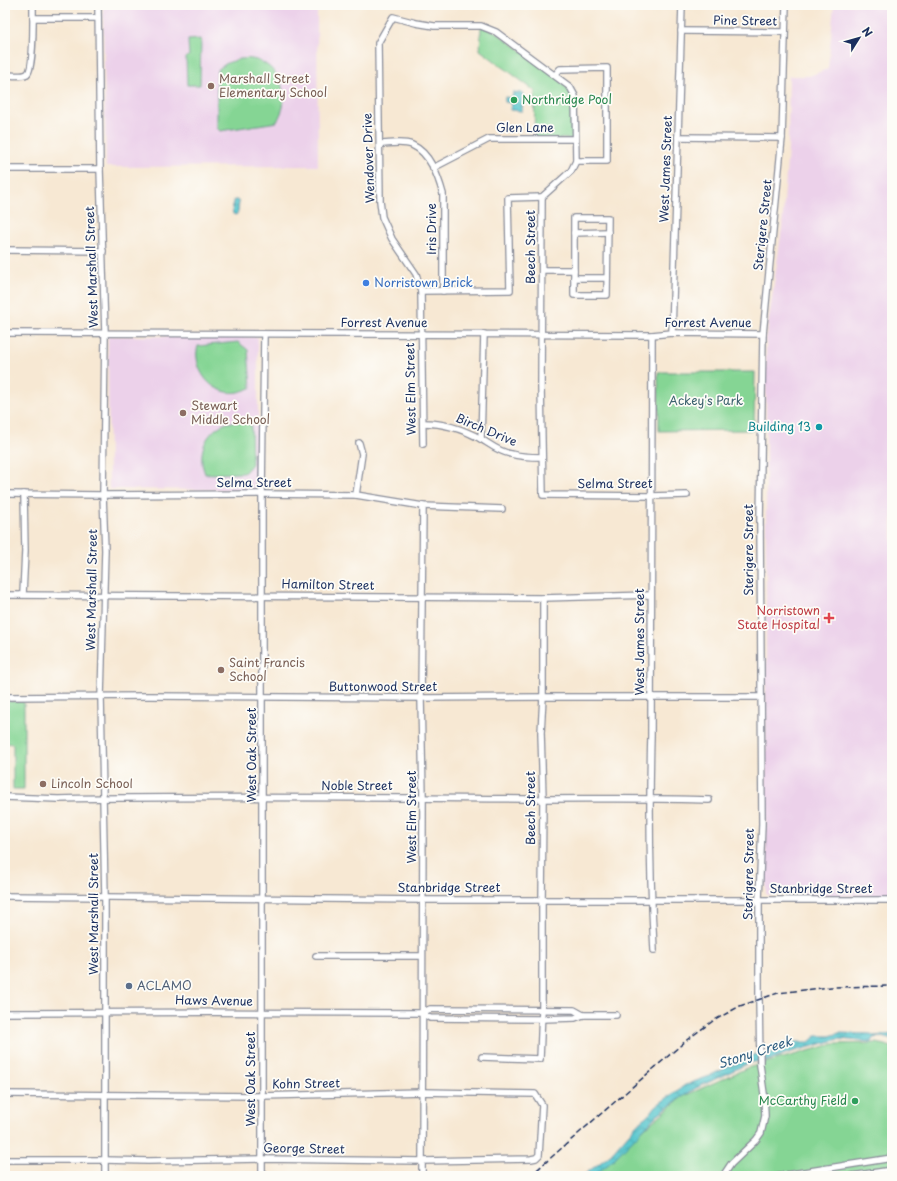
<svg xmlns="http://www.w3.org/2000/svg" width="897" height="1181" viewBox="0 0 897 1181" font-family="'Playpen Sans',sans-serif">
<style>
.built{fill:#ecd1ea}
.green{fill:#85d594;stroke:#508279}
.water{fill:url(#water-waves);stroke:#3b7c96}
.lines{fill:none;stroke-linecap:round;stroke-linejoin:round}
.minor-casing{stroke:#898c98;stroke-width:8}
.minor{stroke:#fff;stroke-width:5.5}
.rail{stroke:#1b2f5e;stroke-width:1.5;stroke-dasharray:6 3;stroke-linecap:butt}
.education-dot{fill:#8d6e63;stroke:#fdfcf7;stroke-width:1.5}
.leisure-dot{fill:#2e9e5b;stroke:#fdfcf7;stroke-width:1.5}
.shop-dot{fill:#3f7fe0;stroke:#fdfcf7;stroke-width:1.5}
.culture-dot{fill:#0f9aa8;stroke:#fdfcf7;stroke-width:1.5}
.health-dot{fill:#e0444e;stroke:#fdfcf7;stroke-width:1.5}
.service-dot{fill:#5c6f8a;stroke:#fdfcf7;stroke-width:1.5}
.labels{text-anchor:middle;stroke-width:3.5;stroke-linejoin:round;paint-order:stroke}
.street-label{font-size:12px;fill:#1b2f5e;stroke:#fdfcf7}
.education-label{font-size:12px;fill:#785e54;stroke:#fdfcf7;text-anchor:start}
.leisure-label{font-size:12px;fill:#27864d;stroke:#fdfcf7;text-anchor:start}
.shop-label{font-size:12px;fill:#366cbe;stroke:#fdfcf7;text-anchor:start}
.park-label{font-size:12px;fill:#3b616e;stroke:#fdfcf7}
.culture-label{font-size:12px;fill:#0d838f;stroke:#fdfcf7;text-anchor:end}
.health-label{font-size:12px;fill:#be3a42;stroke:#fdfcf7;text-anchor:end}
.service-label{font-size:12px;fill:#4e5e75;stroke:#fdfcf7;text-anchor:start}
.water-label{font-size:13px;font-style:italic;fill:#2e5d80;stroke:#fdfcf7}
</style>
<defs>
<pattern id="water-waves" width="16" height="10" patternUnits="userSpaceOnUse"><rect width="16" height="10" fill="#5bc8cf"/><path d="M0 5q4-4 8 0t8 0" fill="none" stroke="#4aa3ab"/></pattern>
</defs>
<rect width="100%" height="100%" fill="#fdfcf7"/>
<filter id="ink" filterUnits="userSpaceOnUse"><feTurbulence type="fractalNoise" baseFrequency=".025" numOctaves="2"/><feDisplacementMap in="SourceGraphic" scale="8" xChannelSelector="R" yChannelSelector="G"/><feConvolveMatrix kernelMatrix="1 2 1 2 8 2 1 2 1" color-interpolation-filters="sRGB"/></filter>
<filter id="wash" filterUnits="userSpaceOnUse"><feTurbulence type="fractalNoise" baseFrequency=".012" numOctaves="4" result="noise"/><feDisplacementMap in="SourceGraphic" scale="16" xChannelSelector="R" yChannelSelector="G"/><feGaussianBlur stdDeviation="0.9" result="paint"/><feColorMatrix in="noise" values="0 0 0 0 0 0 0 0 0 0 0 0 0 0 0 0 0 1.4 0 .05"/><feComposite in="paint" operator="in"/></filter>
<g filter="url(#wash)">
<rect width="100%" height="100%" fill="#f7e8d3"/>
<g class="built">
<polygon points="103,5 317,5 318,166 106,167"/>
<polygon points="834,5 892,5 892,896 766,895 766,340 782,228 788,149 789,76 809,76 828,69"/>
<polygon points="108,336 258,337 258,490 109,489"/>
</g>
<g class="green">
<polygon points="481,26 496,32 555,75 575,96 575,139 534,138 535,91 480,50"/>
<polygon points="201,39 200,85 187,85 186,57 189,56 188,40"/>
<path d="M240,59C244,59 248,58 252,59C275,63 287,86 283,107C282,112 279,117 277,122L220,131L217,128V70L227,63Z"/>
<path d="M238,342L248,350L251,388C247,389 243,391 239,392C218,396 199,379 197,358C196,354 197,350 198,346Z"/>
<polygon points="658,372 755,372 754,430 659,431"/>
<path d="M239,422L251,424L252,464L244,473L205,474C204,470 202,466 202,462C200,445 211,428 227,423C231,422 236,422 239,422Z"/>
<polygon points="5,701 24,702 24,789 13,789 13,744 5,743"/>
<polygon points="877,1043 892,1047 892,1173 874,1176 592,1176 617,1151 682,1097 747,1068 833,1044"/>
</g>
<g class="water">
<polygon points="513,92 523,93 522,111 510,110 511,103 505,102 505,97 512,98"/>
<polygon points="234,200 237,200 239,202 238,212 236,215 233,214 232,208"/>
<polygon points="839,1033 871,1034 874,1036 892,1034 892,1040 882,1037 873,1038 871,1042 839,1039 788,1053 767,1061 753,1062 747,1064 696,1088 676,1101 658,1114 610,1163 593,1176 582,1176 608,1157 638,1123 649,1115 656,1106 685,1085 707,1077 753,1055 772,1052 778,1045 790,1042 809,1042 816,1036 830,1036"/>
</g>
</g>
<g filter="url(#ink)">
<g class="lines">
<defs>
<g id="minor">
<polyline points="98,5 100,169 105,333 103,495 105,550 101,697 105,897 105,1176"/>
<polyline points="33,18 98,18"/>
<polyline points="681,31 785,32"/>
<path d="M5,75C11,75 22,77 27,74C34,70 33,14 33,5"/>
<polyline points="555,75 560,69 607,68 607,161 576,161"/>
<polyline points="678,137 782,138"/>
<path d="M380,144C389,144 403,141 412,145C430,153 438,176 443,194V291"/>
<polyline points="433,168 489,139 575,139"/>
<polyline points="5,169 100,169"/>
<polygon points="574,218 608,218 607,295 574,295"/>
<polyline points="574,233 608,232"/>
<polyline points="5,250 103,251"/>
<polyline points="542,270 574,270"/>
<polyline points="574,278 607,278"/>
<polyline points="421,291 510,290 508,198 542,197"/>
<polyline points="5,333 652,335 672,333 763,334"/>
<polyline points="672,333 682,5"/>
<path d="M652,335L651,736C649,808 650,878 654,950"/>
<path d="M423,423C443,423 463,429 481,439C491,445 499,452 511,454C521,457 532,457 542,457"/>
<polyline points="481,439 484,334"/>
<polyline points="423,444 421,291 416,274 392,239 382,217 380,201 378,43 393,17 416,23 434,26 481,26 496,32 570,87 575,96 576,161 571,171 542,197 541,387 543,495 651,496 687,495"/>
<polyline points="5,494 103,495 262,494 356,495 423,506 502,509"/>
<polyline points="356,495 362,454 359,443"/>
<polyline points="23,594 25,551 24,494"/>
<polyline points="5,595 543,598 651,595"/>
<polyline points="5,697 149,696 421,698 543,697 761,697"/>
<path d="M5,797L58,799C219,796 381,798 542,799C598,799 653,798 709,800"/>
<polyline points="5,896 422,900 892,900"/>
<polyline points="316,956 422,956"/>
<path d="M5,1013C144,1012 283,1012 422,1013L430,1018L542,1019L575,1018L583,1015H616"/>
<polyline points="422,1013 430,1009 574,1010 583,1015"/>
<polyline points="482,1057 540,1059 542,1010 542,900 543,799 541,733 543,697 543,598"/>
<polyline points="5,1094 261,1096 422,1092 535,1094 542,1105 539,1155 536,1158 531,1159 422,1161 262,1159 148,1161 105,1160 5,1160"/>
<polyline points="262,1176 262,494 264,334"/>
<polyline points="422,1176 423,797 421,698 423,506"/>
<polyline points="723,1176 731,1164 756,1140 761,1133 765,1116 764,1094 760,1065 759,998 759,900 762,824 760,522 763,334 782,138 786,5"/>
<polyline points="779,1176 892,1158"/>
<polyline points="852,1176 892,1170"/>
</g>
</defs>
<use href="#minor" class="minor-casing"/>
<use href="#minor" class="minor"/>
<polyline class="rail" points="530,1176 595,1119 688,1039 713,1021 740,1006 778,993 831,987 892,986"/>
</g>
</g>
<g class="education-dot">
<circle cx="211" cy="86" r="4"/>
<circle cx="183" cy="413" r="4"/>
<circle cx="221" cy="670" r="4"/>
<circle cx="43" cy="784" r="4"/>
</g>
<g class="leisure-dot">
<circle cx="514" cy="100" r="4"/>
<circle cx="855" cy="1101" r="4"/>
</g>
<circle class="shop-dot" cx="366" cy="283" r="4"/>
<circle class="culture-dot" cx="819" cy="427" r="4"/>
<path class="health-dot" d="M827 612h4v4h4v4h-4v4h-4v-4h-4v-4h4z"/>
<circle class="service-dot" cx="129" cy="986" r="4"/>
<g class="labels">
<g class="street-label">
<text transform="translate(745 21) rotate(1)" y="4">Pine Street</text>
<text x="525" y="132">Glen Lane</text>
<text transform="translate(369 158) rotate(-92)" y="4">Wendover Drive</text>
<text transform="translate(666 169) rotate(-88)" y="4">West James Street</text>
<text transform="translate(763 225) rotate(-84)" y="4">Sterigere Street</text>
<text transform="translate(432 229) rotate(-90)" y="4">Iris Drive</text>
<text transform="translate(531 247) rotate(-90)" y="4">Beech Street</text>
<text transform="translate(92 267) rotate(-92)" y="4">West Marshall Street</text>
<text x="384" y="327">Forrest Avenue</text>
<text x="708" y="327">Forrest Avenue</text>
<text transform="translate(411 389) rotate(-91)" y="4">West Elm Street</text>
<text transform="translate(486 430) rotate(23)" y="4">Birch Drive</text>
<text x="254" y="487">Selma Street</text>
<text x="615" y="488">Selma Street</text>
<text transform="translate(749 550) rotate(-90)" y="4">Sterigere Street</text>
<text transform="translate(328 585) rotate(1)" y="4">Hamilton Street</text>
<text transform="translate(92 590) rotate(-89)" y="4">West Marshall Street</text>
<text transform="translate(640 642) rotate(-90)" y="4">West James Street</text>
<text x="383" y="691">Buttonwood Street</text>
<text transform="translate(252 755) rotate(-90)" y="4">West Oak Street</text>
<text x="357" y="790">Noble Street</text>
<text transform="translate(531 808) rotate(-90)" y="4">Beech Street</text>
<text transform="translate(412 817) rotate(-90)" y="4">West Elm Street</text>
<text transform="translate(749 874) rotate(-89)" y="4">Sterigere Street</text>
<text x="449" y="892">Stanbridge Street</text>
<text x="821" y="893">Stanbridge Street</text>
<text transform="translate(94 914) rotate(-90)" y="4">West Marshall Street</text>
<text transform="translate(214 1001) rotate(1)" y="4">Haws Avenue</text>
<text transform="translate(251 1079) rotate(-90)" y="4">West Oak Street</text>
<text transform="translate(306 1084) rotate(-1)" y="4">Kohn Street</text>
<text transform="translate(304 1149) rotate(1)" y="4">George Street</text>
</g>
<g class="education-label">
<text x="219" y="83">Marshall Street<tspan x="219" dy="14">Elementary School</tspan></text>
<text x="191" y="410">Stewart<tspan x="191" dy="14">Middle School</tspan></text>
<text x="229" y="667">Saint Francis<tspan x="229" dy="14">School</tspan></text>
<text x="51" y="788">Lincoln School</text>
</g>
<g class="leisure-label">
<text x="522" y="104">Northridge Pool</text>
<text x="847" y="1105" text-anchor="end">McCarthy Field</text>
</g>
<g class="shop-label">
<text x="374" y="287">Norristown Brick</text>
</g>
<g class="park-label">
<text x="706" y="405">Ackey's Park</text>
</g>
<g class="culture-label">
<text x="811" y="431">Building 13</text>
</g>
<g class="health-label">
<text x="820" y="615">Norristown<tspan x="820" dy="14">State Hospital</tspan></text>
</g>
<g class="service-label">
<text x="137" y="990">ACLAMO</text>
</g>
<g class="water-label">
<text transform="translate(755 1052) rotate(-18)" y="5">Stony Creek</text>
</g>
</g>
<rect width="897" height="1181" fill="none" stroke="#fdfcf7" stroke-width="20"/>
<g transform="translate(859 38) rotate(53)" stroke="#fdfcf7" stroke-width="3" paint-order="stroke">
<path d="M0-3L7 15L0 10L-7 15Z" fill="#1b2f5e"/>
<text y="-6" font-size="11" font-weight="bold" text-anchor="middle" fill="#1b2f5e">N</text>
</g>
</svg>
